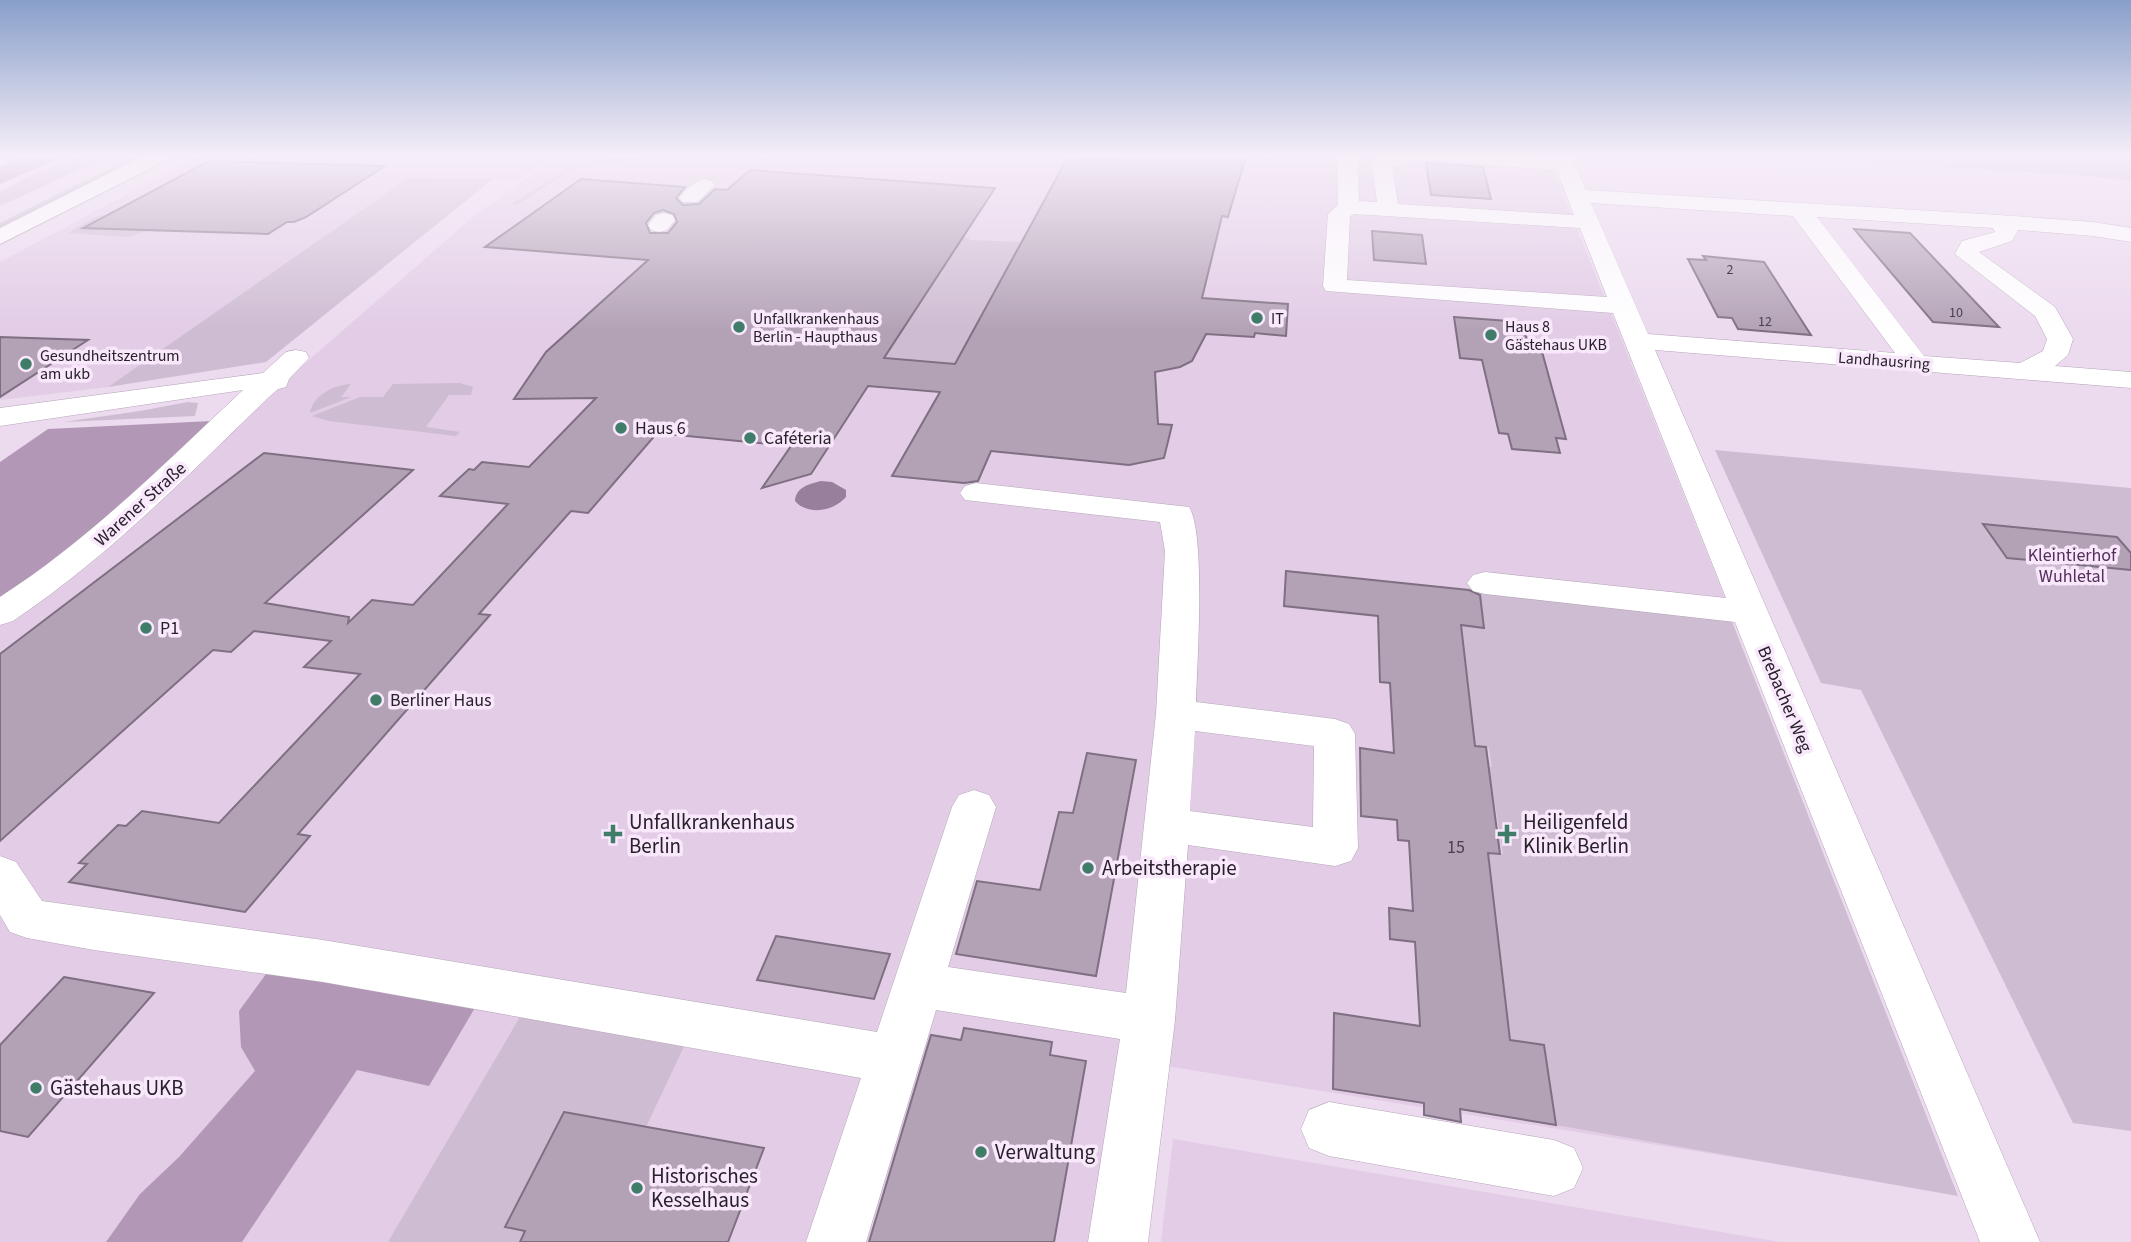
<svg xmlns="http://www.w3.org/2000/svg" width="2131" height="1242" viewBox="0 0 2131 1242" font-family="'Source Sans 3',sans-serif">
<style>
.built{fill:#e2cce6}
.green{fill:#cebcd2}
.forest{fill:#b298b6}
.water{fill:#987f9c}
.building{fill:#b3a2b6;stroke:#7f6f82;stroke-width:2;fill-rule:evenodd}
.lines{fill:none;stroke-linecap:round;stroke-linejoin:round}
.minor-casing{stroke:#b6a5b9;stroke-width:1}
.major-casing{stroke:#b6a5b9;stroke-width:2}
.minor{fill:#fff;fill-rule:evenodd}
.major{fill:#fff;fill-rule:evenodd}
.poi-dot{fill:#3f7d69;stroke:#f9e7fc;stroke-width:2.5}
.labels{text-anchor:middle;stroke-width:7;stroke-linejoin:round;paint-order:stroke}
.number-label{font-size:14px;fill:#4a414c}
.far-poi-label{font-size:16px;fill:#272129;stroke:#f9e7fc;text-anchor:start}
.far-street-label{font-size:16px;fill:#272129;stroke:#f9e7fc}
.poi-label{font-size:18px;fill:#272129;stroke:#f9e7fc;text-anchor:start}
.street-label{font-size:18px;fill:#272129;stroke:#f9e7fc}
.park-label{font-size:18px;fill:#53305a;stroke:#f9e7fc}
.near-number-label{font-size:18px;fill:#4a414c}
.near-poi-label{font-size:21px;fill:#272129;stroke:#f9e7fc;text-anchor:start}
</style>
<rect width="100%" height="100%" fill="#ecdaef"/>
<g class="built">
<polygon points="199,156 555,156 518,180 408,178 108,387 0,400 0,262"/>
<polygon points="559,156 1548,156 1725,598 1701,596 1918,1187 1129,1060 1101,1242 0,1242 0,608 269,395 475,215"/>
<polygon points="1173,1139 1780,1242 1161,1242"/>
</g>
<g class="green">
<polygon points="79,156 110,156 0,206 0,192 33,174"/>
<polygon points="134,156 149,156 0,232 0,223"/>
<polygon points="1742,156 2131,156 2131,181 2077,175"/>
<polygon points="610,158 650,158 574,168 517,205 511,204 571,167"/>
<polygon points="408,178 493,179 266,362 108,387"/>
<polygon points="110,214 85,228 150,230 128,237 68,233 96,217"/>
<polygon points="963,237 969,238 969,240 1021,242 953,368 893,359 891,362 882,361"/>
<polygon points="460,383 473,387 471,395 449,395 426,427 460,432 456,436 329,421 312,416 360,397 383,397 393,384"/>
<path d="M351,384L341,397H351L310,413C313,395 334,385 351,384Z"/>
<polygon points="188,402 198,403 195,416 63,422 140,411"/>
<polygon points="1715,450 2131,488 2131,1131 2073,1123 1861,690 1821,683"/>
<polygon points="1479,588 1731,619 1958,1196 1556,1125 1544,1045 1510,1040 1487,853 1503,854 1489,767 1492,767 1489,748 1475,746 1461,625 1484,627"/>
<polygon points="524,1010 688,1038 646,1127 564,1112 505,1226 525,1231 520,1242 388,1242"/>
</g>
<g class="forest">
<polygon points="24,156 65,156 0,184 0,167"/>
<polygon points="212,421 196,440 0,607 0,462 48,429"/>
<polygon points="269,970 476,1006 429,1086 357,1070 242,1242 106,1242 140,1194 179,1157 255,1071 241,1047 239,1011"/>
</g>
<path class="water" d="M821,481L832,482L846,490V497C834,511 808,516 795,501C796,487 809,484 821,481Z"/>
<g class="building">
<path d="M1161,156H1246L1228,217L1222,216L1202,298L1288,304L1286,336L1255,333L1254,337L1206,334L1192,361L1180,367L1155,372L1158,424L1172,425L1164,458L1129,465L991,451L978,481L964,483L892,476L940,392L868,386L811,474L762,488L791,446L657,433L588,513L571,511L479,614L490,615L298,834L310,836L245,912L69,882L87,864L79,863L118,825L126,826L142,811L219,823L360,674L304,667L331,641L254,631L231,652L213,650L0,841V654L264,453L413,470L265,603L349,617L348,623L372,600L413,605L508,504L440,496L469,469L474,470L482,462L529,467L596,398L514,399L546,352L648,260L485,247L581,179L685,187L676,198L683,205L699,204L715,189L727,190L750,170L995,188L884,358L955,364L1068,157L1160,161ZM663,210L674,214L677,222L668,233H650L646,223L654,213Z"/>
<polygon points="209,161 385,166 306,217 294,222 287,222 268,234 83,228"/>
<polygon points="1426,163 1483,167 1491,199 1431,195"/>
<polygon points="1854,229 1910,233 1999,327 1933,322"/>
<polygon points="1372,231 1422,235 1426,264 1374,260"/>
<polygon points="1703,256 1764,262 1811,335 1738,329 1732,318 1718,317 1688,259 1706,260"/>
<polygon points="1454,317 1522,322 1529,347 1541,348 1566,439 1556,438 1560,453 1512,449 1508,434 1499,433 1482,360 1460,358"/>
<polygon points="0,337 88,340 0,397"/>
<polygon points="1983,524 2117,537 2131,553 2131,570 2007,558"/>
<polygon points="1286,571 1469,590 1480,595 1484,628 1461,625 1475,746 1486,747 1500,854 1488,853 1510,1040 1544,1045 1556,1125 1460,1109 1461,1122 1424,1115 1424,1103 1333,1089 1334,1013 1420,1026 1415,942 1390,939 1389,908 1413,911 1409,841 1398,840 1397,820 1361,816 1360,748 1394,753 1390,683 1380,682 1378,616 1284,606"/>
<polygon points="1087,753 1136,760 1096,976 956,954 977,881 1040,890 1059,812 1073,813"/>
<polygon points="776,936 890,954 874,999 757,980"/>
<polygon points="64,977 154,993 28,1137 0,1131 0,1045"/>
<polygon points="964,1028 1052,1042 1050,1055 1086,1061 1054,1242 869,1242 931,1035 961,1040"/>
<polygon points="564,1112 764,1148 728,1242 520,1242 525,1231 505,1227"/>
</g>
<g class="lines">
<defs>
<g id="minor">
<path d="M1337,156H1357L1359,201L1377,202L1372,162L1380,156H1571L1586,190L1999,215L2093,222L2131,228V242L2093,236L2018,230L2012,241L1979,252L2055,307L2073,339L2068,355L2055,366L2131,372V388L1655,350L2040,1242H1980L1735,622L1485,594L1473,591L1467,583L1473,575L1485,572L1726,598L1613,313L1326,291L1323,286L1328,214L1338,205ZM1418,160L1557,170L1574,215L1398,204L1392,166ZM1591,203L1793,216L1895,353L1648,334ZM1354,214L1580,228L1607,297L1347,280L1350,216ZM1817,217L1993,228L1995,232L1962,241L1955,254L2035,316L2047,339L2043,351L2020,363L1924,356Z"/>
<path d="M705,179L712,181L715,185L697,202H683L679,198C685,189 695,181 705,179Z"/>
<polygon points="664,213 672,215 675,220 667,230 659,232 651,230 648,225 656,215"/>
<path d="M296,350L306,352L309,358L289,379L286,387L278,389L269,397C187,476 108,557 13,621L0,625V597C90,539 165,463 243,390L0,426V408L263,373L286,352Z"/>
<path d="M976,483L1189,507C1206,533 1197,664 1196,702L1335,719L1349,724L1355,734L1358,848L1351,861L1335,866L1188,845L1175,1020L1148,1242H1088L1120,1039L936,1010L866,1242H806L861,1078L323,982L94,950L27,938L10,932L0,915V856L16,862L42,901L323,940L877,1032L952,807L959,795L974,790L989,795L996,807L948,967L1126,993L1156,714L1165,551L1160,522L965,500L960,493L965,486ZM1195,731L1314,746L1313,827L1190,811Z"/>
<polygon points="1329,1102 1554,1140 1574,1148 1583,1168 1574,1188 1554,1196 1329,1156 1309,1148 1301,1129 1309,1110"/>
</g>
<polygon id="major" points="143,156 170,156 167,160 0,244 0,228"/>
</defs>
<use href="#minor" class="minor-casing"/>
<use href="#major" class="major-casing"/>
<use href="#minor" class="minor"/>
<use href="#major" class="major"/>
</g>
<linearGradient id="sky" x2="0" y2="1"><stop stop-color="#889fca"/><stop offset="0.47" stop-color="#f6eef8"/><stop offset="1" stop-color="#f6eef8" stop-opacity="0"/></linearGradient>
<rect width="2131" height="330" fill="url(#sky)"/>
<g class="poi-dot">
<circle cx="1257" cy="318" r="7"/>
<circle cx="739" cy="327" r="7"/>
<circle cx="1491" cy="335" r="7"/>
<circle cx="26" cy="364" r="7"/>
<circle cx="621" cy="428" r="7"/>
<circle cx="750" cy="438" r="7"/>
<circle cx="146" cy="628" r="7"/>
<circle cx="376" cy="700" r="7"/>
<path d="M609.5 823.5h7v7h7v7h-7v7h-7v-7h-7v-7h7z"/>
<path d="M1503.5 823.5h7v7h7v7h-7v7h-7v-7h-7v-7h7z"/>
<circle cx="1088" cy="868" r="7"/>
<circle cx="36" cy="1088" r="7"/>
<circle cx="981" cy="1152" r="7"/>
<circle cx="637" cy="1188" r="7"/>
</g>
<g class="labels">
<g class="number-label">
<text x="1730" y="274">2</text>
<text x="1956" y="317">10</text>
<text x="1765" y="326">12</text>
</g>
<g class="far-poi-label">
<text x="753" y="324">Unfallkrankenhaus<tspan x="753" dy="18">Berlin - Haupthaus</tspan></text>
<text x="1271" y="324">IT</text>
<text x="1505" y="332">Haus 8<tspan x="1505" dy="18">Gästehaus UKB</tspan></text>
<text x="40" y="361">Gesundheitszentrum<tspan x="40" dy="18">am ukb</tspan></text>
</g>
<g class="far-street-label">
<text transform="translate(1884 360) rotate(4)" y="6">Landhausring</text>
</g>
<g class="poi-label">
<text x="635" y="434">Haus 6</text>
<text x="764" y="444">Caféteria</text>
<text x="160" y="634">P1</text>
<text x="390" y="706">Berliner Haus</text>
</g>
<g class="street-label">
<text transform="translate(140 504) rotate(-42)" y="6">Warener Straße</text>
<text transform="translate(1785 699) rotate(67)" y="6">Brebacher Weg</text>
</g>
<g class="park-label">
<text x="2072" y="561">Kleintierhof<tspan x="2072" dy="21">Wuhletal</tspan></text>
</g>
<g class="near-number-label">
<text x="1456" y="853">15</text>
</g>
<g class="near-poi-label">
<text x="629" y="829">Unfallkrankenhaus<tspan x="629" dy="24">Berlin</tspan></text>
<text x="1523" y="829">Heiligenfeld<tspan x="1523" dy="24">Klinik Berlin</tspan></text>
<text x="1102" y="875">Arbeitstherapie</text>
<text x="50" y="1095">Gästehaus UKB</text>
<text x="995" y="1159">Verwaltung</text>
<text x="651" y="1183">Historisches<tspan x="651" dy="24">Kesselhaus</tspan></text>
</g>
</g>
</svg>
